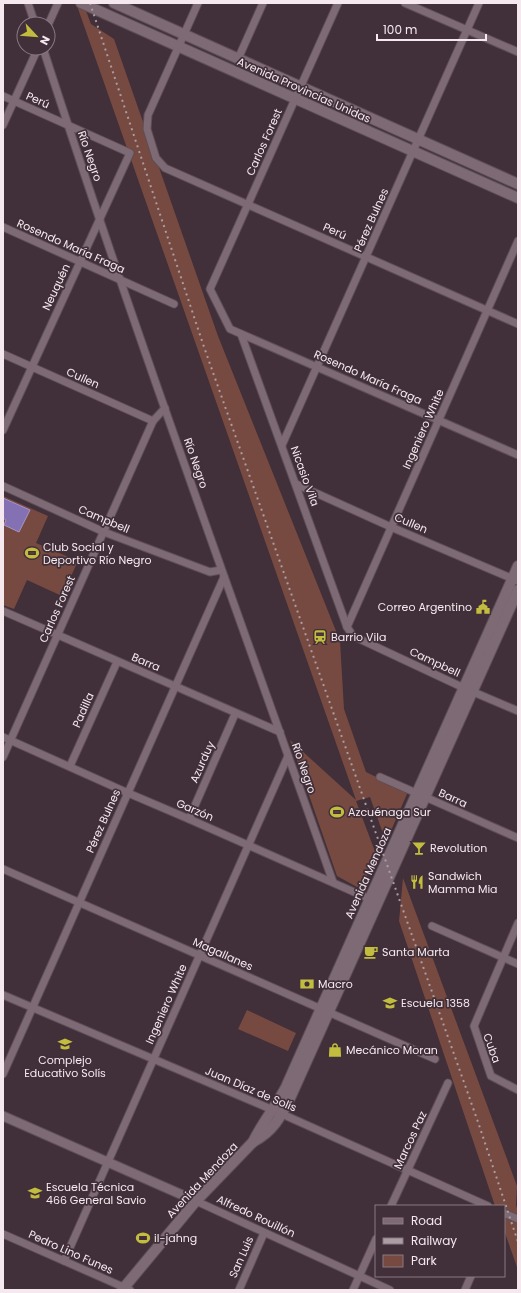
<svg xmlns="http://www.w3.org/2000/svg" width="521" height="1293" viewBox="0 0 521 1293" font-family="Poppins,sans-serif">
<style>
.green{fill:#764a40}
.water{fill:#8471b3;stroke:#a695c5}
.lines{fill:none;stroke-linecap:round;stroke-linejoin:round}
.minor-casing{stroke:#5d4e56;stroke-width:9}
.tertiary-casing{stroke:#5d4e56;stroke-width:11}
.secondary-casing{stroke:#5d4e56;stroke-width:12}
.minor{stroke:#7e6a75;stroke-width:7}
.tertiary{stroke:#7e6a75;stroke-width:9}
.secondary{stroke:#7e6a75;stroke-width:10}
.rail{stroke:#ab9da4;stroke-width:2;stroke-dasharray:2 4;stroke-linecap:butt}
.labels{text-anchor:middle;stroke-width:3.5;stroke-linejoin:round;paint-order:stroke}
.street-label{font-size:11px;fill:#f5e9ef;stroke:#412f39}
.poi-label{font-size:11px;fill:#f5e9ef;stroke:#412f39;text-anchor:start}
</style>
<rect width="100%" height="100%" fill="#412f39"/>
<g class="green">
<polygon points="76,3 83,3 91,24 114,39 218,336 340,641 344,709 366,772 405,791 407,794 386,842 370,797 356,801 376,854 364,884 357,887 337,876 290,740 356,800"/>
<polygon points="3,496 48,516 36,543 78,561 62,596 27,580 14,609 3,605"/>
<polygon points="403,878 517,1186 516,1205 518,1211 518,1270 504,1230 504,1206 495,1206 399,921"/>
<polygon points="247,1010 296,1033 288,1051 238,1029"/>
</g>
<polygon class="water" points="3,498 30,510 19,532 4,525 6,520 3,518"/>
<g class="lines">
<defs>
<g id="minor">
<polyline points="28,3 35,24"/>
<polyline points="198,3 148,115 147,129 156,158 165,168 518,324"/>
<polyline points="338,3 210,289 230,329 518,455"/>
<polyline points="405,3 518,52"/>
<polyline points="48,25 58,3"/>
<path d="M43,48C133,328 235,605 333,882"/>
<polyline points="238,59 263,3"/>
<polyline points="3,96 130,153 3,430"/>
<polyline points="3,125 38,48"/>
<polyline points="3,227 174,304"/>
<polyline points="241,334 347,627 353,636 464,688 518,711"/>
<polyline points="3,354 153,421"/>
<polyline points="282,445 479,3"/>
<polyline points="296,484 391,527 518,581"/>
<polyline points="3,486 104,532 210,572 221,570"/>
<polyline points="3,611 280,732"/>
<polyline points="347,627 518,241"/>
<polyline points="3,737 128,793 189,819 372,900"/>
<polyline points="3,757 153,421 165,408"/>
<polyline points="70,766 117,662"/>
<polyline points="380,777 518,838"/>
<polyline points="189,819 235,714"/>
<polyline points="3,869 435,1059"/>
<polyline points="518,923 474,1026 491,1076 518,1090"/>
<polyline points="432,926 518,964"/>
<polyline points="3,995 273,1110 488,1206"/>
<polyline points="3,1074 224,577"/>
<polyline points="196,1201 390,1290"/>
<polyline points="391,1206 448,1083"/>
<polyline points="504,1213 518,1219"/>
<polyline points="3,1234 130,1290"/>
<polyline points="64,1261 288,756"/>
<polyline points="239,1290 264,1233"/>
<polyline points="353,1290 376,1239"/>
<polyline points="465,1290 471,1276"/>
</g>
<polyline id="tertiary" points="3,1116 196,1201"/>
<g id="secondary">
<polyline points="81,3 518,198"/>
<polyline points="114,3 518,184"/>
<path d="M253,1142C262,1123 276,1106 286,1087L518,566"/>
<path d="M122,1290L196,1201L253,1142C274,1131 281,1116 291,1096L518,590"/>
</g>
</defs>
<use href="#minor" class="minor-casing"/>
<use href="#tertiary" class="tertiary-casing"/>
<use href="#secondary" class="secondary-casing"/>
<use href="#minor" class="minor"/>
<use href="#tertiary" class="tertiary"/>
<use href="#secondary" class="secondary"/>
<polyline class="rail" points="90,3 204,347 478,1122 518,1242"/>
</g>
<defs>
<symbol id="stadium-bare" viewBox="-9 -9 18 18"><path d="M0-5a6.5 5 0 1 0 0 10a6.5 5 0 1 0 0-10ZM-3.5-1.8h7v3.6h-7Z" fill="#c2bd3f" stroke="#412f39" stroke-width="2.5" paint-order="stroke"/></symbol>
<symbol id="civic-bare" viewBox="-9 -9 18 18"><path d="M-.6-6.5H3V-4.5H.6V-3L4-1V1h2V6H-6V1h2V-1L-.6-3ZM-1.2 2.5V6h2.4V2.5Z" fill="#c2bd3f" stroke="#412f39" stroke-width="2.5" paint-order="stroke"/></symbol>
<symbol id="station-bare" viewBox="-9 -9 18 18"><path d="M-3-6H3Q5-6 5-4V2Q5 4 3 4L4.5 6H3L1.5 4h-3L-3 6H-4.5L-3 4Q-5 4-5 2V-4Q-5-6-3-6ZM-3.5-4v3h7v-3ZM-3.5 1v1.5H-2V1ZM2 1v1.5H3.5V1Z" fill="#c2bd3f" stroke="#412f39" stroke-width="2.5" paint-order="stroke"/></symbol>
<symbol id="bar-bare" viewBox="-9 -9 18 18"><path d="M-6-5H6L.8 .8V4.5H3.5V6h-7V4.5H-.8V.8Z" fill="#c2bd3f" stroke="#412f39" stroke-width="2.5" paint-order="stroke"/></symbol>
<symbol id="restaurant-bare" viewBox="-9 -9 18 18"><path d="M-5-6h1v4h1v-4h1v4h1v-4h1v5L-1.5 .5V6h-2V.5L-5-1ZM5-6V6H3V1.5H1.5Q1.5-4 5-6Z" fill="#c2bd3f" stroke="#412f39" stroke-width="2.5" paint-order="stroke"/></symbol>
<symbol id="cafe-bare" viewBox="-9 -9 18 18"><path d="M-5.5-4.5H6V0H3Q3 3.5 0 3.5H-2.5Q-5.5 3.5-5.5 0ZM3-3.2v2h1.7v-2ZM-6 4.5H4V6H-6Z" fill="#c2bd3f" stroke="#412f39" stroke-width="2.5" paint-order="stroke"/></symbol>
<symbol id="bank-bare" viewBox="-9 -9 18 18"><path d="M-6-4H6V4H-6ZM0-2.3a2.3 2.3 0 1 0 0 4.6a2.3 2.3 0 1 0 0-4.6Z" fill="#c2bd3f" stroke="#412f39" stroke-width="2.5" paint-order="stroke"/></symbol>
<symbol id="school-bare" viewBox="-9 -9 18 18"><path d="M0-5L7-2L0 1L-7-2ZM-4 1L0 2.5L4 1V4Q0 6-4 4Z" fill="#c2bd3f" stroke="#412f39" stroke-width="2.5" paint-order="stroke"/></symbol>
<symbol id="shop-bare" viewBox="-9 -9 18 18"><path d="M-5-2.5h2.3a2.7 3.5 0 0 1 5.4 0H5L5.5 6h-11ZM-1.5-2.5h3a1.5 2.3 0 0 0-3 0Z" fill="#c2bd3f" stroke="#412f39" stroke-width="2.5" paint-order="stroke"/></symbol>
</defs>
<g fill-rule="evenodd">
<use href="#stadium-bare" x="22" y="543" width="20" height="20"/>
<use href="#civic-bare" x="473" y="597" width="20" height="20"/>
<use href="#station-bare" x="310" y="627" width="20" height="20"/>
<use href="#stadium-bare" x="327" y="802" width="20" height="20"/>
<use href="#bar-bare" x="409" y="838" width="20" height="20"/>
<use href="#restaurant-bare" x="407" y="872" width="20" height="20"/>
<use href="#cafe-bare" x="361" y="942" width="20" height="20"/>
<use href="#bank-bare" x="297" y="974" width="20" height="20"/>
<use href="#school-bare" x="380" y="993" width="20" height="20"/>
<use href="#school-bare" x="55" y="1034" width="20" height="20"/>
<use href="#shop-bare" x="325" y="1040" width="20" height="20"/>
<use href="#school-bare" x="25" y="1183" width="20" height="20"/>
<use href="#stadium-bare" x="133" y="1228" width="20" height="20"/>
</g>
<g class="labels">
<g class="street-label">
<text transform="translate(304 90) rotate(24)" y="4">Avenida Provincias Unidas</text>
<text transform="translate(38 100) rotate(24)" y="4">Perú</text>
<text transform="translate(264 142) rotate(-66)" y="4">Carlos Forest</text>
<text transform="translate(90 156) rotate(71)" y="4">Río Negro</text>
<text transform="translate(371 220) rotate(-66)" y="4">Pérez Bulnes</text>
<text transform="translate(335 231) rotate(24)" y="4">Perú</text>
<text transform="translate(71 246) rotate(24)" y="4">Rosendo María Fraga</text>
<text transform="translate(56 287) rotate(-65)" y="4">Neuquén</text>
<text transform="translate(368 377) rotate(24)" y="4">Rosendo María Fraga</text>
<text transform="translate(83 378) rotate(24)" y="4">Cullen</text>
<text transform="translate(423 429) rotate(-66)" y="4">Ingeniero White</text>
<text transform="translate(196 463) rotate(71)" y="4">Río Negro</text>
<text transform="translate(305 476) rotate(70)" y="4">Nicasio Vila</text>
<text transform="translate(104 519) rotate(23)" y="4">Campbell</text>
<text transform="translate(411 523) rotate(23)" y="4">Cullen</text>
<text transform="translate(57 609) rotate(-66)" y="4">Carlos Forest</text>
<text transform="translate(146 662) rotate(23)" y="4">Barra</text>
<text transform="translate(435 662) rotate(25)" y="4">Campbell</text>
<text transform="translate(83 710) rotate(-66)" y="4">Padilla</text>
<text transform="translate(202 762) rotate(-66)" y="4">Azurduy</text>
<text transform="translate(304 768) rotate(71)" y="4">Río Negro</text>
<text transform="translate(453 798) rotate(24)" y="4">Barra</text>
<text transform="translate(195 810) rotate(23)" y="4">Garzón</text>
<text transform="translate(103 821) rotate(-66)" y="4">Pérez Bulnes</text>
<text transform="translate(368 873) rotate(-66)" y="4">Avenida Mendoza</text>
<text transform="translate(223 954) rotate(24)" y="4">Magallanes</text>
<text transform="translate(166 1004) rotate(-66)" y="4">Ingeniero White</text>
<text transform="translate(492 1048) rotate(70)" y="4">Cuba</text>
<text transform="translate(251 1089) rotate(23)" y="4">Juan Díaz de Solís</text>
<text transform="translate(410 1140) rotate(-65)" y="4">Marcos Paz</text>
<text transform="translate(202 1180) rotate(-47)" y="4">Avenida Mendoza</text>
<text transform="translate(256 1216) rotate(25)" y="4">Alfredo Rouillón</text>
<text transform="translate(71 1252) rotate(24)" y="4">Pedro Lino Funes</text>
<text transform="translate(241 1257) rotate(-66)" y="4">San Luis</text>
</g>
<g class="poi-label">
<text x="43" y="551">Club Social y<tspan x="43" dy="13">Deportivo Río Negro</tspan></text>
<text x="472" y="611" text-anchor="end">Correo Argentino</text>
<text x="331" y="641">Barrio Vila</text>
<text x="348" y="816">Azcuénaga Sur</text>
<text x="430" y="852">Revolution</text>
<text x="428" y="880">Sandwich<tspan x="428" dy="13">Mamma Mia</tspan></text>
<text x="382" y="956">Santa Marta</text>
<text x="318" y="988">Macro</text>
<text x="401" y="1007">Escuela 1358</text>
<text x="346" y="1054">Mecánico Moran</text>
<text x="65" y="1064" text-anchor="middle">Complejo<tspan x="65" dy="13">Educativo Solís</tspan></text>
<text x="46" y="1191">Escuela Técnica<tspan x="46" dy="13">466 General Savio</tspan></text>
<text x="154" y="1242">il-jahng</text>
</g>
</g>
<rect width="521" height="1293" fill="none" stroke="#f5e9ef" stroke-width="8"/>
<rect x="375" y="1205" width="130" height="72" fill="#412f39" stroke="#897982"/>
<rect x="383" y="1218" width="20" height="6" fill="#7e6a75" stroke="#897982"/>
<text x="411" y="1225" font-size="12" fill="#f5e9ef">Road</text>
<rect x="383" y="1238" width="20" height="6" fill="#ab9da4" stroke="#897982"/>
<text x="411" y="1245" font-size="12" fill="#f5e9ef">Railway</text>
<rect x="383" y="1255" width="20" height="12" fill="#764a40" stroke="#897982"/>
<text x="411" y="1265" font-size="12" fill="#f5e9ef">Park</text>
<g transform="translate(36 36) rotate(116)"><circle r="19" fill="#412f39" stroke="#897982"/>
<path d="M0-3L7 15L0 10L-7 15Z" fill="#c2bd3f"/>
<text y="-6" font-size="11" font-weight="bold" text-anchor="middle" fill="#f5e9ef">N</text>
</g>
<path d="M377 34v6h109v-6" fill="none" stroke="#f5e9ef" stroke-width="2"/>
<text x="383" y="34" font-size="12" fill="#f5e9ef" stroke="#412f39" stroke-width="3" paint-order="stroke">100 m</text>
</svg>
